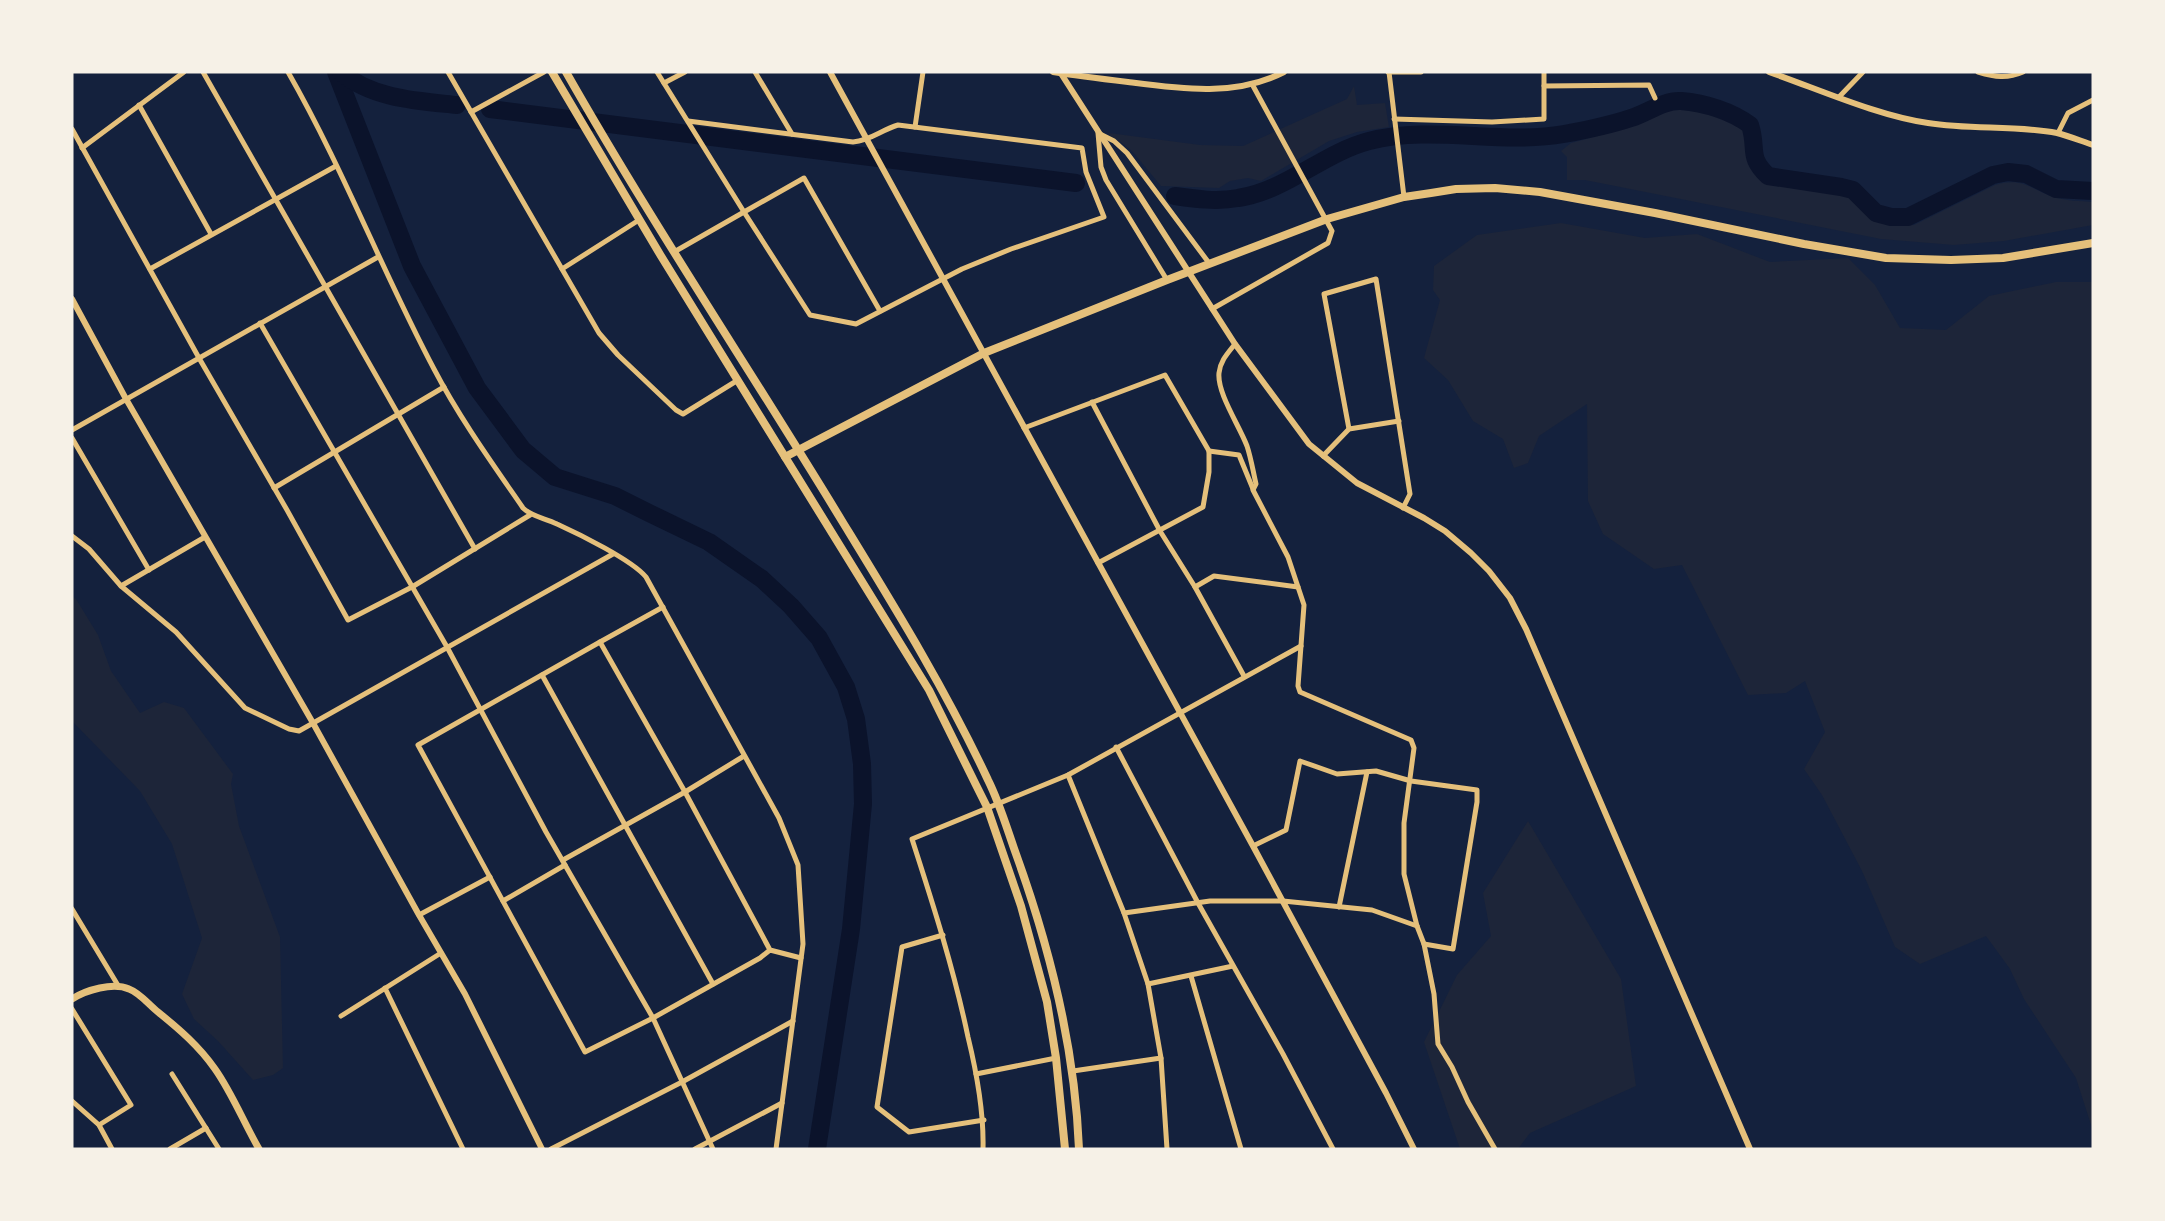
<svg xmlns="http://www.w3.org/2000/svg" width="2165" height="1221" viewBox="0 0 2165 1221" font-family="'Crimson Pro',serif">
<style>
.green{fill:#1d2539}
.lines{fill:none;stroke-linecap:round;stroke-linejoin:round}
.river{stroke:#0b132b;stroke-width:18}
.minor{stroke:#e5c07b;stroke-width:5}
.tertiary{stroke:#e5c07b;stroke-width:6}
.secondary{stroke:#e5c07b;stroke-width:7}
.primary{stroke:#e5c07b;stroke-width:8}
</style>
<rect width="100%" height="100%" fill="#14213d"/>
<g class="green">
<polygon points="1354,86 1357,105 1385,103 1389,127 1357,132 1329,141 1261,181 1248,178 1230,181 1219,188 1161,186 1132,151 1118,140 1114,141 1109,133 1200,145 1243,146 1347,99"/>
<path d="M1679,101L1727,112L1750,125L1755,140L1754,155L1756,162L1768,176L1848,196L1876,221L1893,226L1914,225L1995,185C2023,177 2030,189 2054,197C2065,201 2081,201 2093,202V225L2004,241L1954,245L1881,239L1585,180H1567V157L1561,151L1571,143L1631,127L1647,120L1663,105Z"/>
<polygon points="1561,223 1645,238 1697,234 1770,262 1848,258 1875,285 1900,328 1946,330 1989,296 2056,282 2093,282 2093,1131 2076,1078 2024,999 2010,969 1986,936 1920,964 1895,947 1862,871 1822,795 1804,769 1825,732 1805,681 1786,693 1748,695 1682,565 1654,569 1603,534 1588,501 1587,404 1539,436 1528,463 1514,468 1503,439 1473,421 1448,380 1424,358 1440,300 1433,290 1434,266 1477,235"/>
<polygon points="72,596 76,599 98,635 111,671 140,713 164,702 184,708 233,774 231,784 239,826 280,937 283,1068 273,1075 253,1080 218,1041 194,1019 182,994 202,938 172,844 140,791 72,721"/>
<polygon points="1528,821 1621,979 1636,1086 1530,1133 1518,1149 1460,1149 1424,1042 1457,975 1491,936 1483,893"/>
</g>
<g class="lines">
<g class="river">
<polyline points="336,72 412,266 477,388 523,450 555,477 615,496 649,513 709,542 762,579 791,606 819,638 846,687 856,719 862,764 863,804 851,929 817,1149"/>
<path d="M341,72C372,99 419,101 457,105"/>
<polyline points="490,109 1076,183"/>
<path d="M1175,196C1196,199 1217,202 1238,198C1286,191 1323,153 1369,141C1433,125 1499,145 1564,134C1586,130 1610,125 1631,118C1647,113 1664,100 1681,101C1705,103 1731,111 1750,125C1758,150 1747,156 1768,176L1841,187L1853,190L1876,213L1891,217H1908L1993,175L2008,172L2026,174L2056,189L2093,191"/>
</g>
<g class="minor">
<polyline points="203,72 475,549"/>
<path d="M288,72C343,168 382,271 434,369C459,417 492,463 523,508C532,517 545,518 557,524C579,534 632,560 646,577L779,818L798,865L803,944L776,1149"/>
<polyline points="448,72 599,333 618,355 676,410 683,414 738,380"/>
<polyline points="657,72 744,212 804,178 880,311"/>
<polyline points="755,72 792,134"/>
<polyline points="1388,72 1421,72"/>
<polyline points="1389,72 1404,197"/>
<path d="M1978,72C1995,77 2007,79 2023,72"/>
<polyline points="664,83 685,72"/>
<polyline points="1544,86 1649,85 1655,98"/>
<polyline points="1839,97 1863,72"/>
<polyline points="139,105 211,234"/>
<polyline points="471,112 544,72"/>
<polyline points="1394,119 1492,122 1544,119 1544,72"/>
<polyline points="915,127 923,72"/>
<polyline points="72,129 199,358 287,510 348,620 412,587 530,515"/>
<polyline points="2058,133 2068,113 2093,100"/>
<polyline points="82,148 184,72"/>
<path d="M674,252L744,212L810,315L856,324L962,269L1011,249L1104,217L1086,172L1082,148L898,125C881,130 872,140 853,142L688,121"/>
<polyline points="150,269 336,166"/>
<polyline points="562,269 639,220"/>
<polyline points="1167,280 1106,180 1101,167 1098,133 1114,141 1127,153 1209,263"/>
<polyline points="1212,309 1328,243 1332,231 1252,84"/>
<polyline points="260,323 447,647 546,832 653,1018 713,1149"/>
<path d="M1235,344C1228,353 1220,361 1219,373C1217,393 1239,425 1247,446C1251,458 1253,471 1256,484L1253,490L1288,557L1304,605L1298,686L1300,692L1411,740L1414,748L1404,823V874L1417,926L1424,944L1434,994L1438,1044L1452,1067L1468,1102L1495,1149"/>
<polyline points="1092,402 1160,531 1195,587 1244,676"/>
<polyline points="1024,428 1165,375 1209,451 1209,472 1203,507 1098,563"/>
<polyline points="1349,429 1324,294 1376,279 1410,494 1403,508"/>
<polyline points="72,430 378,257"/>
<polyline points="72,438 149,570"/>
<polyline points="1209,451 1239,455 1253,489"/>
<polyline points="1323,456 1349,429 1399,421"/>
<polyline points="274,488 444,387"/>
<polyline points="72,536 89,549 121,586 176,632 245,708 289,729 299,731 613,554"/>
<polyline points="121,586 205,537"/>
<polyline points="1195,587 1214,576 1298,587"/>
<polyline points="600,642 663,607"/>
<polyline points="542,675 713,984"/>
<polyline points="1116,747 1198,903 1283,1054 1333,1149"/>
<polyline points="1068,775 1124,913 1148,984 1161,1058 1167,1149"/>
<polyline points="1253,846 1286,830 1300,761 1337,774 1376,771 1411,781 1477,790 1477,802 1453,949 1424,944"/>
<polyline points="563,860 685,792 744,756"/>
<polyline points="503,901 565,865"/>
<polyline points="1339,907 1367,772"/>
<polyline points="72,909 119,987"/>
<polyline points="1124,913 1210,901 1283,901 1372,910 1417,926"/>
<polyline points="419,915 490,877"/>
<polyline points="943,935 902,947 877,1107 909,1132 984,1120"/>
<polyline points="770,950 760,958 653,1018 585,1052 418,745 600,642 685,792 770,950 801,958"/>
<polyline points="1191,976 1241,1149"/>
<polyline points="1148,984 1233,966"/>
<polyline points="385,988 463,1149"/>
<polyline points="72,1009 131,1105 99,1125"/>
<polyline points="341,1016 441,953"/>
<polyline points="1073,1071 1161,1058"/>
<polyline points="172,1074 219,1149"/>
<polyline points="976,1074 1056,1058"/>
<polyline points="72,1101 99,1125 112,1149"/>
<polyline points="170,1149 206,1128"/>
<polyline points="551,1149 682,1082 793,1021"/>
<polyline points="695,1149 782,1103"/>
<path d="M983,1149C984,1111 977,1074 968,1037C954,970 933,904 912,839L1068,775L1301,646"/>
</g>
<g class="tertiary">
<polyline points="830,72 1253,846 1386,1093 1414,1149"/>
<path d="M1053,72C1078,76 1103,79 1128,82C1181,89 1235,97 1284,72"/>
<polyline points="1060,72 1235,344 1309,444 1357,483 1424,518 1445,531 1471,553 1489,571 1510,598 1526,629 1750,1149"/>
<path d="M1769,72C1818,89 1878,116 1928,123C1971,130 2015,125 2057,133C2069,136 2081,141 2093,145"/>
<polyline points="72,299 126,399 313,723 419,915 465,994 542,1149"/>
</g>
<path class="secondary" d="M72,999C86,990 113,982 129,989C140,993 149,1005 158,1012C179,1029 199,1046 215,1069C232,1093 244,1123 259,1149"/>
<g class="primary">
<polyline points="552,72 661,256 929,690 977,787 987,807 1021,906 1047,1002 1056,1058 1065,1149"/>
<path d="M566,72C653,225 751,371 842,521C894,606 946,690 988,780C1000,804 1007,829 1016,854C1050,948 1075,1049 1079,1149"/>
<polyline points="785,457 984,353 1167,280 1327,219 1404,197 1431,193 1456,189 1495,188 1540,192 1655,213 1804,244 1886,258 1951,260 2003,258 2093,243"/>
</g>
</g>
<rect width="2165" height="1221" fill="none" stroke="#f6f1e7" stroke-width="147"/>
</svg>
